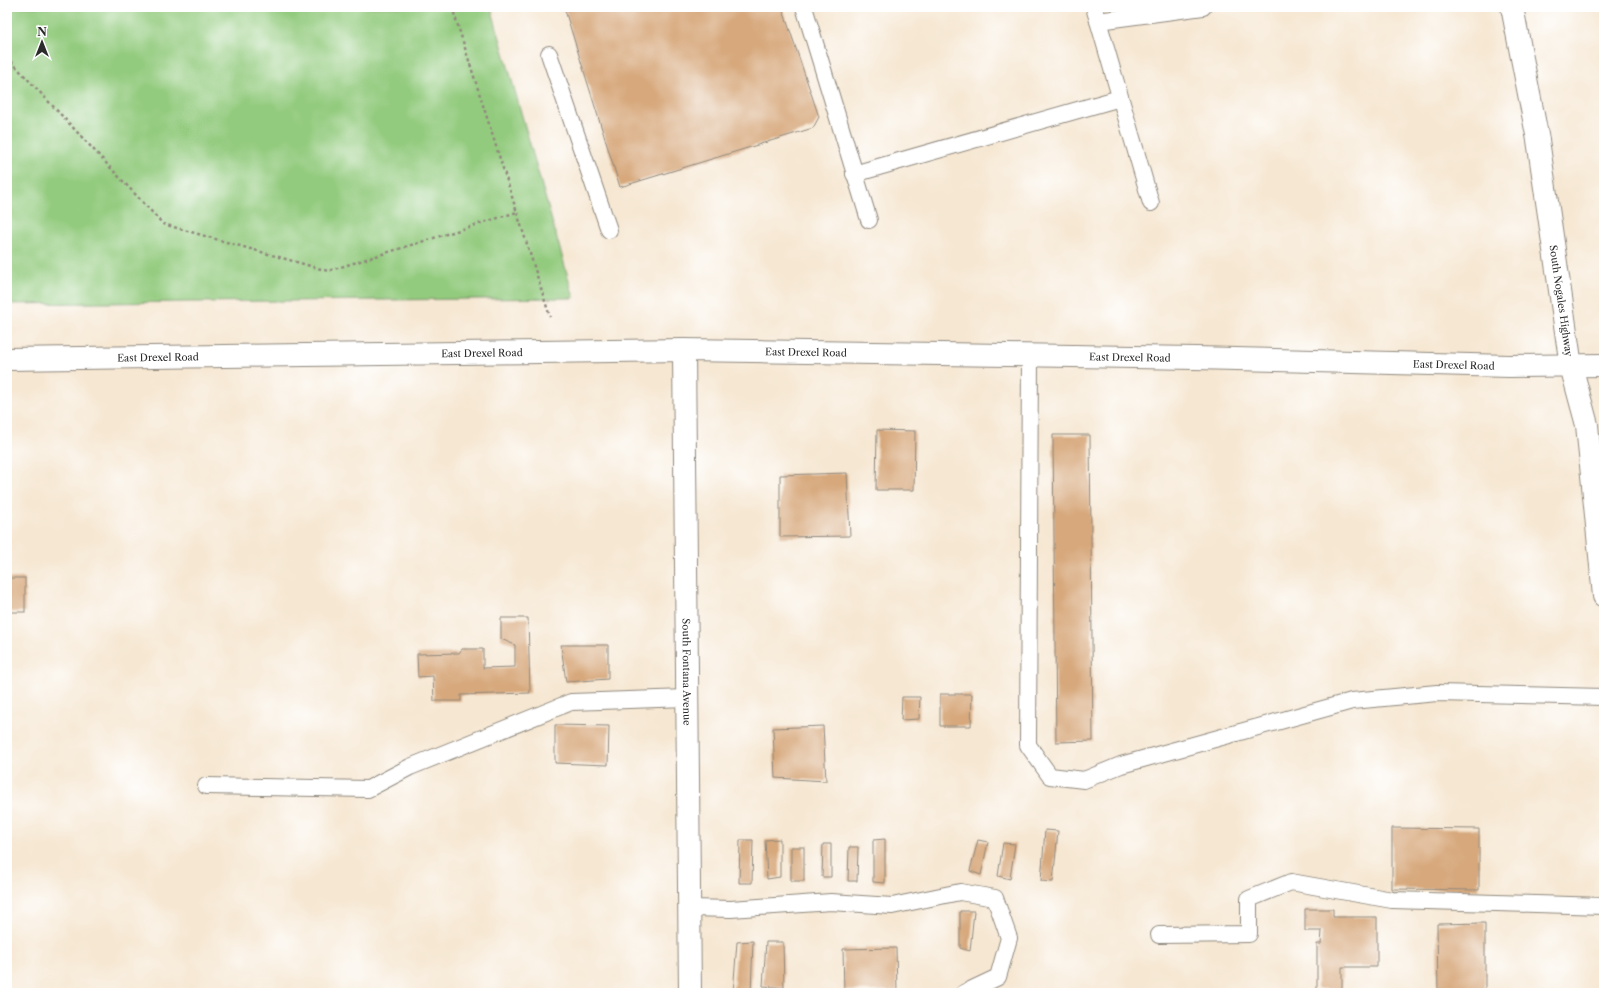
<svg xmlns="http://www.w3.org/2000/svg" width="1611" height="1000" viewBox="0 0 1611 1000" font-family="'Libre Caslon Text',serif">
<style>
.green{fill:#93cb7e;stroke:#5f7b54}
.building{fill:#d7a87c}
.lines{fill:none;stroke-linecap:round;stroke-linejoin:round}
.lane-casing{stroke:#90897e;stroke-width:18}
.street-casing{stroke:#90897e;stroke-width:24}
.secondary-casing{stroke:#90897e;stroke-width:24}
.primary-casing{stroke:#90897e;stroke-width:24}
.path{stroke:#90897e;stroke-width:2.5;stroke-dasharray:3 3;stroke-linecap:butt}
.lane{stroke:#fff;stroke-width:16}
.street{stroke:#fff;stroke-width:22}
.secondary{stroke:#fff;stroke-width:22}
.primary{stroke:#fff;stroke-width:22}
.labels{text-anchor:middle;stroke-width:3;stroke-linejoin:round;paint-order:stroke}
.street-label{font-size:10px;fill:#2b2b2b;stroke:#fff}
</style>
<rect width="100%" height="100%" fill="#fff"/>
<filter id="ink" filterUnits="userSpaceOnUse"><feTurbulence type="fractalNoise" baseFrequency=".025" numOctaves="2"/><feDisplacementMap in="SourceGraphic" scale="8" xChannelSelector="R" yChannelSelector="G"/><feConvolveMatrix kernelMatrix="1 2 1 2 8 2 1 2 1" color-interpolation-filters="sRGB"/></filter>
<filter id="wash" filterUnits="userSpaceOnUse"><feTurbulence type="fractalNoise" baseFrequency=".012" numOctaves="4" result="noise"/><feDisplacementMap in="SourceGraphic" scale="16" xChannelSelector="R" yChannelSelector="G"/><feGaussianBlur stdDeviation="0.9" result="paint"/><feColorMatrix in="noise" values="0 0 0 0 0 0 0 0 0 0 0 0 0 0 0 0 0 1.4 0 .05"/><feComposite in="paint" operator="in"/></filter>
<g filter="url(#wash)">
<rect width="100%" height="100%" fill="#f6e7d2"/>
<polygon class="green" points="7,7 491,7 574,298 7,304"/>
<g id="blocks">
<g class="building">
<polygon points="564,7 782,7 819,117 813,128 620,187"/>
<polygon points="877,430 915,431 914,490 876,490"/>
<polygon points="1053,435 1090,435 1093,741 1056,742"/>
<polygon points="847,473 850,536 780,537 780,475"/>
<rect x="7" y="578" width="18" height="34"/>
<polygon points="501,618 528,618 530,693 461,695 461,701 434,701 433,676 418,677 417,654 459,653 462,649 483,649 483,668 515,667 515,645 501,639"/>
<polygon points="561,645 608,645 608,679 566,682"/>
<polygon points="940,694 972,694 971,726 940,726"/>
<polygon points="902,697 920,697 919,719 901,720"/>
<polygon points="555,725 609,726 608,765 555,763"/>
<polygon points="823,726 826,781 775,778 773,728"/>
<polygon points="1392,828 1479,829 1479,890 1392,889"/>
<polygon points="1045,830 1058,831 1053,882 1041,881"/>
<polygon points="780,839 780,877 767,879 765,840"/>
<polygon points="885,839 885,883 873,882 873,840"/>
<polygon points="740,840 753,840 752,883 739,883"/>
<polygon points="978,840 988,842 981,875 970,871"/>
<polygon points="1003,843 1015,844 1010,879 998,876"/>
<polygon points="823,844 831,844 831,877 822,877"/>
<rect x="791" y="847" width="13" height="34"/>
<polygon points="849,847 858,847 857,881 848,881"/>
<polygon points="1305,909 1333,909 1333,917 1377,917 1377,967 1342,967 1342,989 1317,989 1317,944 1321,944 1322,931 1305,931"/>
<polygon points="960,911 974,911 970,951 960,948"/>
<polygon points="1485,923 1485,993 1438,993 1437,924"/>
<polygon points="753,941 751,992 733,993 737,942"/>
<polygon points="766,942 783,942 784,988 763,986"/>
<polygon points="896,948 897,991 844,991 843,949"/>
</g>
</g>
</g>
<g filter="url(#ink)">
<use href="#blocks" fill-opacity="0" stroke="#90897e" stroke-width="1"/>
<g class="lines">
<defs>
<g id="lane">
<polyline points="804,7 869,220"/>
<polyline points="1094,7 1151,203"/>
<polyline points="1098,21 1203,7"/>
<polyline points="549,54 609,230"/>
<polyline points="854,174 1120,98"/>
<polyline points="1030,356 1028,745 1050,776 1084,780 1121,765 1352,701 1437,693 1604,697"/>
<polyline points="206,786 368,789 410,767 571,702 687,698"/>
<polyline points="690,908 731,909 831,902 892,906 960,892 995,898 1009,938 998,977 964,993"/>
<polyline points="1159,935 1249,934 1249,899 1291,882 1392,900 1604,906"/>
</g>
<g id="street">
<path id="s1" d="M684,350L690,993"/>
</g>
<g id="secondary">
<path id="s2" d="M7,359L684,350L1195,358L1509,366L1604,365"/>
</g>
<g id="primary">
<path id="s3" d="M1512,7L1538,140L1571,366L1587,425L1604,596"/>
</g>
</defs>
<use href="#lane" class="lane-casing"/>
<use href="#street" class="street-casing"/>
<use href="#secondary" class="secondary-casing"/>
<use href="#primary" class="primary-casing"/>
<g class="path">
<polyline points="452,7 550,317"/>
<polyline points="7,57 163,224 328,271 517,212"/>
</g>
<use href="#lane" class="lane"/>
<use href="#street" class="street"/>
<use href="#secondary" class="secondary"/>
<use href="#primary" class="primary"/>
</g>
</g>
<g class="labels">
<g class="street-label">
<text dy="4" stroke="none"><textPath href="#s3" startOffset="298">South Nogales Highway</textPath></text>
<text dy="4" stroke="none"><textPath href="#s2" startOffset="799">East Drexel Road</textPath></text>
<text dy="4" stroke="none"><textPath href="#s2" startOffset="475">East Drexel Road</textPath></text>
<text dy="4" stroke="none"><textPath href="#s2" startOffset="151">East Drexel Road</textPath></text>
<text dy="4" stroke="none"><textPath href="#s2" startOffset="1123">East Drexel Road</textPath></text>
<text dy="4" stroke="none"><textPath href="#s2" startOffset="1447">East Drexel Road</textPath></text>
<text dy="4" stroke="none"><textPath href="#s1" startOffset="322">South Fontana Avenue</textPath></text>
</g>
</g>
<rect width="1611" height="1000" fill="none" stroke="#fff" stroke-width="24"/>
<g transform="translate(42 42)" stroke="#ffffff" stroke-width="3" paint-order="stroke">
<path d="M0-3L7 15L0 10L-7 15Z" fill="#2b2b2b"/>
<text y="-6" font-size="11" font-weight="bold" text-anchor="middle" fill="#2b2b2b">N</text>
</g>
</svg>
